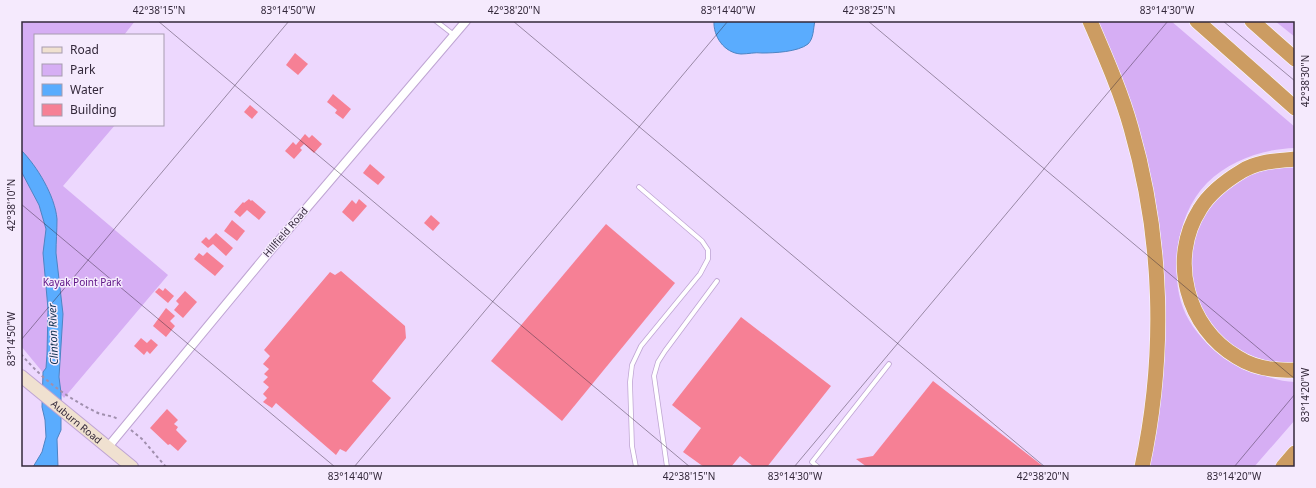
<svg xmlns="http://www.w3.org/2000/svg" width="1316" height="488" viewBox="0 0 1316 488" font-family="'Noto Sans',sans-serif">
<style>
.green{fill:#d6aef4}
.water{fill:#5aacfe;stroke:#4e84c3}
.building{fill:#f68095}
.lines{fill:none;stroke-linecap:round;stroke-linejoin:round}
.lane-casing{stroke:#bfa5d3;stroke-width:5.5}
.street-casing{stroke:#bfa5d3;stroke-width:10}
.secondary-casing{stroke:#bfa5d3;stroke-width:14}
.highway-casing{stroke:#fff;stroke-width:16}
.path{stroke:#a08fad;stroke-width:2;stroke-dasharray:3 3;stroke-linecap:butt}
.lane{stroke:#fff;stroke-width:4}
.street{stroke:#fff;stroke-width:8}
.secondary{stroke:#f0e1d0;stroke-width:12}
.highway{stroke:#cc9c62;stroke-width:15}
.ticks{fill:none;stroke:#33283a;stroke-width:1;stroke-opacity:0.45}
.labels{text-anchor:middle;stroke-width:3;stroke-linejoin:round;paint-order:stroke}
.street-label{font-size:10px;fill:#33283a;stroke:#f5eafd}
.park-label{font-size:10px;fill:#601587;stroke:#f5eafd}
.water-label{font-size:11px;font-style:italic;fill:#113353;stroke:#f5eafd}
.neatline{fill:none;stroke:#33283a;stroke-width:1.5}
.ticks-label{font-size:10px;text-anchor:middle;fill:#33283a}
</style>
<rect width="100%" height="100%" fill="#edd8fe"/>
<g class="green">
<polygon points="21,21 135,21 124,35 35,35 35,125 115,125 63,186 168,275 64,398 21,346"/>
<path d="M1097,21H1171L1295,127V148C1263,149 1230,160 1207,183C1190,200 1180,226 1178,249C1176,264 1176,279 1179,294C1186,331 1222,363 1256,373C1268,377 1282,382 1295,382V420L1254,467H1149C1155,437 1160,408 1163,377C1174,256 1151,130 1097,21Z"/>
<polygon points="1275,21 1295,21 1295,37"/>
<path d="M1295,164V363C1279,363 1262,362 1247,354C1182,319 1169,225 1235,184C1242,180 1251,172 1259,170C1270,167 1283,166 1295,164Z"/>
</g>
<g class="water">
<path d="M714,21H815C813,29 814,38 808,44C798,52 774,53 762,53C755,52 748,54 741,54C724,53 713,36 714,21Z"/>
<path d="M21,150C37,166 55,196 57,219C57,231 56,242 56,253L63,314L59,377L61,393V430L57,439L58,467H33L42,452L46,437L45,420L42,407L43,372L46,368L47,354L48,309L43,253L46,229L39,205L21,171Z"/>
</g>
<g class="building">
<polygon points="295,53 308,64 298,75 286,65"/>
<polygon points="333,94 351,109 343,119 335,113 337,110 327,102"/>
<polygon points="250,105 258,112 252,119 244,112"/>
<polygon points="305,134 309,138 312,135 322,144 314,153 304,144 300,148 302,150 294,159 285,151 293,142 296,145"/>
<polygon points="370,164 385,177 378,185 363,173"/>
<polygon points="249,199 251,201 252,200 266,212 259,220 247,210 240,217 234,212 243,202 244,203"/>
<polygon points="359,199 367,206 353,222 342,212 352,200 356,204"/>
<polygon points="431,215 440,223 433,231 424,223"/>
<polygon points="232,220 245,231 237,241 224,231"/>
<polygon points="606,224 675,283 562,421 491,361"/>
<polygon points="216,233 233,248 226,256 213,244 208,248 201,242 206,237 209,240"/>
<polygon points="207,252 224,266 215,276 194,259 199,253 203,256"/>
<polygon points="341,271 405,326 406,338 372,381 391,398 346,452 340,449 336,455 276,403 272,408 263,402 267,398 263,394 269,387 263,382 268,377 264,374 269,369 263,364 270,356 264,350 330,272 335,275"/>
<polygon points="159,288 163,291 165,288 174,296 168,303 155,292"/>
<polygon points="185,291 197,302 183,318 174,310 179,304 176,301"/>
<polygon points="166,308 175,316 170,321 175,326 166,337 153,326"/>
<polygon points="741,317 831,386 767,467 754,467 740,456 731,467 704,467 683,452 701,428 672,405"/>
<polygon points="141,338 147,343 151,339 158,345 150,354 147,351 144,355 134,346"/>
<polygon points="933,381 1044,467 867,467 856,459 873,456"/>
<polygon points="167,409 178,420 174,424 178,427 176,430 187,441 178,451 170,444 168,445 150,428"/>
</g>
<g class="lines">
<defs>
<g id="lane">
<polyline points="436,21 454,35"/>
<polyline points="636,467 632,446 630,382 632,365 641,346 700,274 708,259 708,250 702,241 639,187"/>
<polyline points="667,467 654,376 658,362 665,351 717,281"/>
<polyline points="818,467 812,462 889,364"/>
</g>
<polyline id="street" points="108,447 270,251 466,21"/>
<g id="secondary">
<path id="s1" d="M21,376L132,467"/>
</g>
<g id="highway">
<path d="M1090,21C1105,56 1121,92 1131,128C1163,239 1166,355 1142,467"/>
<polyline points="1197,21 1295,108"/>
<polyline points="1252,21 1295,59"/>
<path d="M1295,159C1277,161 1258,161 1242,171C1227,180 1209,194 1200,209C1168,259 1187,328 1237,357C1254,368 1275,371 1295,370"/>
<polyline points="1283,467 1295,453"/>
</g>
</defs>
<use href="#lane" class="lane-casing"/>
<use href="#street" class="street-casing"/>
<use href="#secondary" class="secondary-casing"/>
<use href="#highway" class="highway-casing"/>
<g class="path">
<path d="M21,354C43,380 66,397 96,412C103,416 113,415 119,420"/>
<polyline points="131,430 142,439 166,467"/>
</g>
<use href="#lane" class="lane"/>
<use href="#street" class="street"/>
<use href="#secondary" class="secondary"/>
<use href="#highway" class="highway"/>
</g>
<path class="ticks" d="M158,21L690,467M513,21L1045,467M868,21L1295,379M1223,21L1295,81M21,204L335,467M21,340L289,21M354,467L728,21M794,467L1168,21M1234,467L1295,394"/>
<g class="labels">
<g class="street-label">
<text transform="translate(285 232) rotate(-49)" y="4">Hillfield Road</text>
<text dy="4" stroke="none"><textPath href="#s1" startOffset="72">Auburn Road</textPath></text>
</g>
<g class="park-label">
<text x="82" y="286">Kayak Point Park</text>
</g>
<g class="water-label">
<text transform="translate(53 334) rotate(-92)" y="4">Clinton River</text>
</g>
</g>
<rect width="1316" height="488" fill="none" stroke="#f5eafd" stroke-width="44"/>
<rect x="34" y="34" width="130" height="92" fill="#f5eafd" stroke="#a79caf"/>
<rect x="42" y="47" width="20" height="6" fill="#f0e1d0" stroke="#a79caf"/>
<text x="70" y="54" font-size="12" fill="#33283a">Road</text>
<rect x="42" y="64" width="20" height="12" fill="#d6aef4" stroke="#a79caf"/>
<text x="70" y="74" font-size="12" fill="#33283a">Park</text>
<rect x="42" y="84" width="20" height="12" fill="#5aacfe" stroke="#a79caf"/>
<text x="70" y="94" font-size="12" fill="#33283a">Water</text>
<rect x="42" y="104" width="20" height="12" fill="#f68095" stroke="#a79caf"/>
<text x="70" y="114" font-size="12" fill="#33283a">Building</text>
<rect x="22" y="22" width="1272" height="444" class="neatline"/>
<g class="ticks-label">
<text x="159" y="14">42°38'15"N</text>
<text x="288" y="14">83°14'50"W</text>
<text x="514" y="14">42°38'20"N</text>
<text x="728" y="14">83°14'40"W</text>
<text x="869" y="14">42°38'25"N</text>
<text x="1167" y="14">83°14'30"W</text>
<text transform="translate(1305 81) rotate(-90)" y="4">42°38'30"N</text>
<text transform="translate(11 205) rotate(-90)" y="4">42°38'10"N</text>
<text transform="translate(11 339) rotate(-90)" y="4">83°14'50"W</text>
<text transform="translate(1305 395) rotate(-90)" y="4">83°14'20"W</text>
<text x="355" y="480">83°14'40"W</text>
<text x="689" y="480">42°38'15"N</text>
<text x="795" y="480">83°14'30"W</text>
<text x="1043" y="480">42°38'20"N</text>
<text x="1234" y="480">83°14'20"W</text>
</g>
</svg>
